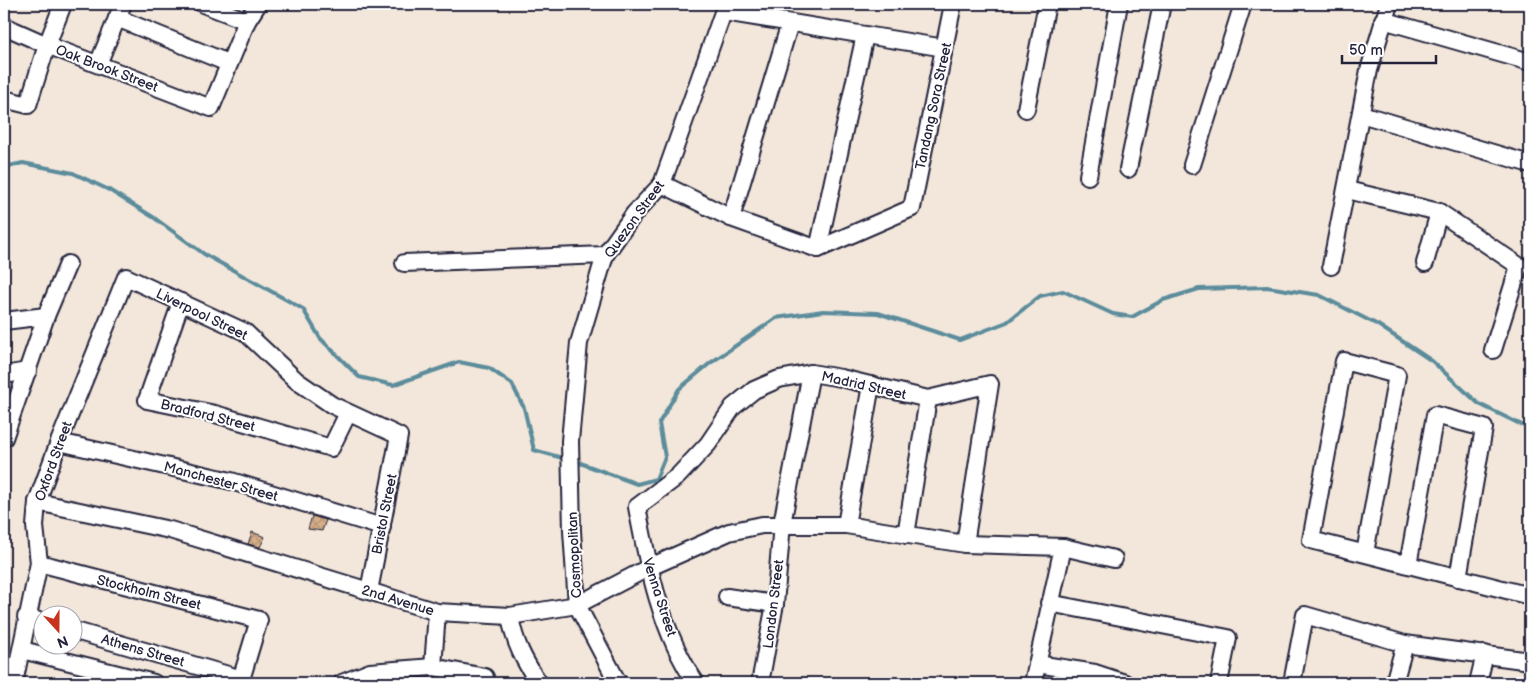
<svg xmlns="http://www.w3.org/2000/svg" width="1534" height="687" viewBox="0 0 1534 687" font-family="'Balsamiq Sans',sans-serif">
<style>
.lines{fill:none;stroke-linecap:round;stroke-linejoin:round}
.stream{stroke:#5b8c9b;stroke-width:4}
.building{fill:url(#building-cross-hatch);stroke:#22223b}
.minor-casing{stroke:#22223b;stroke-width:20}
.minor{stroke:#fff;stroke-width:16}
.labels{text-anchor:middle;stroke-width:4;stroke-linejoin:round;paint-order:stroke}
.street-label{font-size:14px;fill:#22223b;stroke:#fff}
</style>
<defs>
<pattern id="building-cross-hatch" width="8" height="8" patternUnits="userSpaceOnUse" patternTransform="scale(1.25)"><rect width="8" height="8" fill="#d6af88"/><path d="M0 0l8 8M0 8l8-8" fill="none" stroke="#b79676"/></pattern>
</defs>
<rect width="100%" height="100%" fill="#f3e7db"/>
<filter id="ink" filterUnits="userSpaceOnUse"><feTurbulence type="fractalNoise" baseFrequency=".02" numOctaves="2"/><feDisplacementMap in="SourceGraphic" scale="10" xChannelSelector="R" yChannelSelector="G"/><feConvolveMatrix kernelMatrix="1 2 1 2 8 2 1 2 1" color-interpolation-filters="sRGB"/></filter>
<g filter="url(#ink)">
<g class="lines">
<g class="stream">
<polyline points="4,167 23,163 73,173 109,190 153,217 204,254 303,309 320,338 359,377 393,385 459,362 489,368 512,384 524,408 534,450 566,459"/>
<polyline points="575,461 637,484 656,479 665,457 659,423 679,389 709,364 776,318 823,311 878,313 960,340 1007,322 1040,296 1063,291 1113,314 1132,317 1163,300 1199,289 1267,287 1319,295 1378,325 1432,361 1479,404 1530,429"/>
</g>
</g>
<g class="building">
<polygon points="312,516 326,520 322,531 308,529"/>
<polygon points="252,532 265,537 260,547 248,544"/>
</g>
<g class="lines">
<defs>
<g id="minor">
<polyline points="203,4 247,21"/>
<polyline points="724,12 945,48"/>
<polyline points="117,18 228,63"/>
<polyline points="1383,20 1530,62"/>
<polyline points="4,26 47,45 211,108 247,21 258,4"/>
<polyline points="98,64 123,4"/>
<polyline points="4,99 28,105 47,45 63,4"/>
<polyline points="1026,109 1047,4"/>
<polyline points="1361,114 1530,164"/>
<polyline points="1192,165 1243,4"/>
<polyline points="1128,169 1162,4"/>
<polyline points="1088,176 1119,4"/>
<polyline points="662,184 731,218 818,249 912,208 953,4"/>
<polyline points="1347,190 1439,212 1519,266 1493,350"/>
<polyline points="731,218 790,23"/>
<polyline points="818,249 865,35"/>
<polyline points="404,263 605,255"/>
<polyline points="1425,263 1439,212"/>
<polyline points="1331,266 1369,70 1389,4"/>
<polyline points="181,302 147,400 215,414 331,448 348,413"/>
<polyline points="4,321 46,316"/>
<polyline points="4,375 28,371"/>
<polyline points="4,438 46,316 68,264"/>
<polyline points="59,442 231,481 382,527"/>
<polyline points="37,502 170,530 437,612 510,616 577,605 648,568 729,532 762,525 846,525 965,544 1063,547 1033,683"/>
<polyline points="846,525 871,385"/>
<polyline points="906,535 928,399"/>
<polyline points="1063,547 1114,559"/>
<polyline points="1365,553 1397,375 1344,361 1311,540 1530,596"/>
<polyline points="39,563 259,620 240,683"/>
<polyline points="1408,565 1435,415 1484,428 1458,578"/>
<polyline points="727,597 775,604"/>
<polyline points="1049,603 1228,638 1219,683"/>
<path d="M510,616C514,642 524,661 539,683"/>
<polyline points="26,617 42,622"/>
<polyline points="72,630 242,679"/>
<polyline points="22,650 154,683"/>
<polyline points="1037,664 1095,673 1125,683"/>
<polyline points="433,667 437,612"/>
<polyline points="14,683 39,563 35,526 37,502 59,442 126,277 245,332 297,381 332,405 399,436 369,591"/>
<polyline points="342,683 370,672 433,667 485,677 485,683"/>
<polyline points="618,683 577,605 572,531 570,441 579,343 605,255 634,214 662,184 726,4"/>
<path d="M696,683C661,632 648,566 637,507L678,476L708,444L733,407L754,390L779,379L811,373L841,378L928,399L990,384L965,544"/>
<polyline points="760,683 775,604 782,524 811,373"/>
<polyline points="1292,683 1305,615 1405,644 1530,661"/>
<polyline points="1394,683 1405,644"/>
<polyline points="1478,683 1485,654"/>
</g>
</defs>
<use href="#minor" class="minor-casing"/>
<use href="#minor" class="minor"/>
</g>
</g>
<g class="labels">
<g class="street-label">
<text transform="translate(107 68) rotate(21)" y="5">Oak Brook Street</text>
<text transform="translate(933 106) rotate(-78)" y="5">Tandang Sora Street</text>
<text transform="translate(634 219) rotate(-54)" y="5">Quezon Street</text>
<text transform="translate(202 314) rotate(26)" y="5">Liverpool Street</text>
<text transform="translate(864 385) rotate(13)" y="5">Madrid Street</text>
<text transform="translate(208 415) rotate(14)" y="5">Bradford Street</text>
<text transform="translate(53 461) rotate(-70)" y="5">Oxford Street</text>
<text transform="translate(221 481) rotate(15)" y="5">Manchester Street</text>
<text transform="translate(384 514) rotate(-79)" y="5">Bristol Street</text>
<text transform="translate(574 555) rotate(-93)" y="5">Cosmopolitan</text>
<text transform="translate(149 592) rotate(14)" y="5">Stockholm Street</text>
<text transform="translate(660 597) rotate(72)" y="5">Venna Street</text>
<text transform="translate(398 600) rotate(17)" y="5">2nd Avenue</text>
<text transform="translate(773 604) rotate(-83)" y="5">London Street</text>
<text transform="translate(143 650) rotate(16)" y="5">Athens Street</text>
</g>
</g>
<rect width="1534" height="687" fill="none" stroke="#fff" stroke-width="20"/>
<rect x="10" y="10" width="1514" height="667" fill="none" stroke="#22223b" stroke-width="2" filter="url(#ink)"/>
<g transform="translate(58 630) rotate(159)"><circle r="24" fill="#ffffff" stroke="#a7a7b1"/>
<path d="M0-4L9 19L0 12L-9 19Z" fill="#c8321e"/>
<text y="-8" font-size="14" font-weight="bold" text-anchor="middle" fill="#22223b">N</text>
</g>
<path d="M1342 55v8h94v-8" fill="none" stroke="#22223b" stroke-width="2.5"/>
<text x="1349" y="55" font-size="15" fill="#22223b" stroke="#ffffff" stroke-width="4" paint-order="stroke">50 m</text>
</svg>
